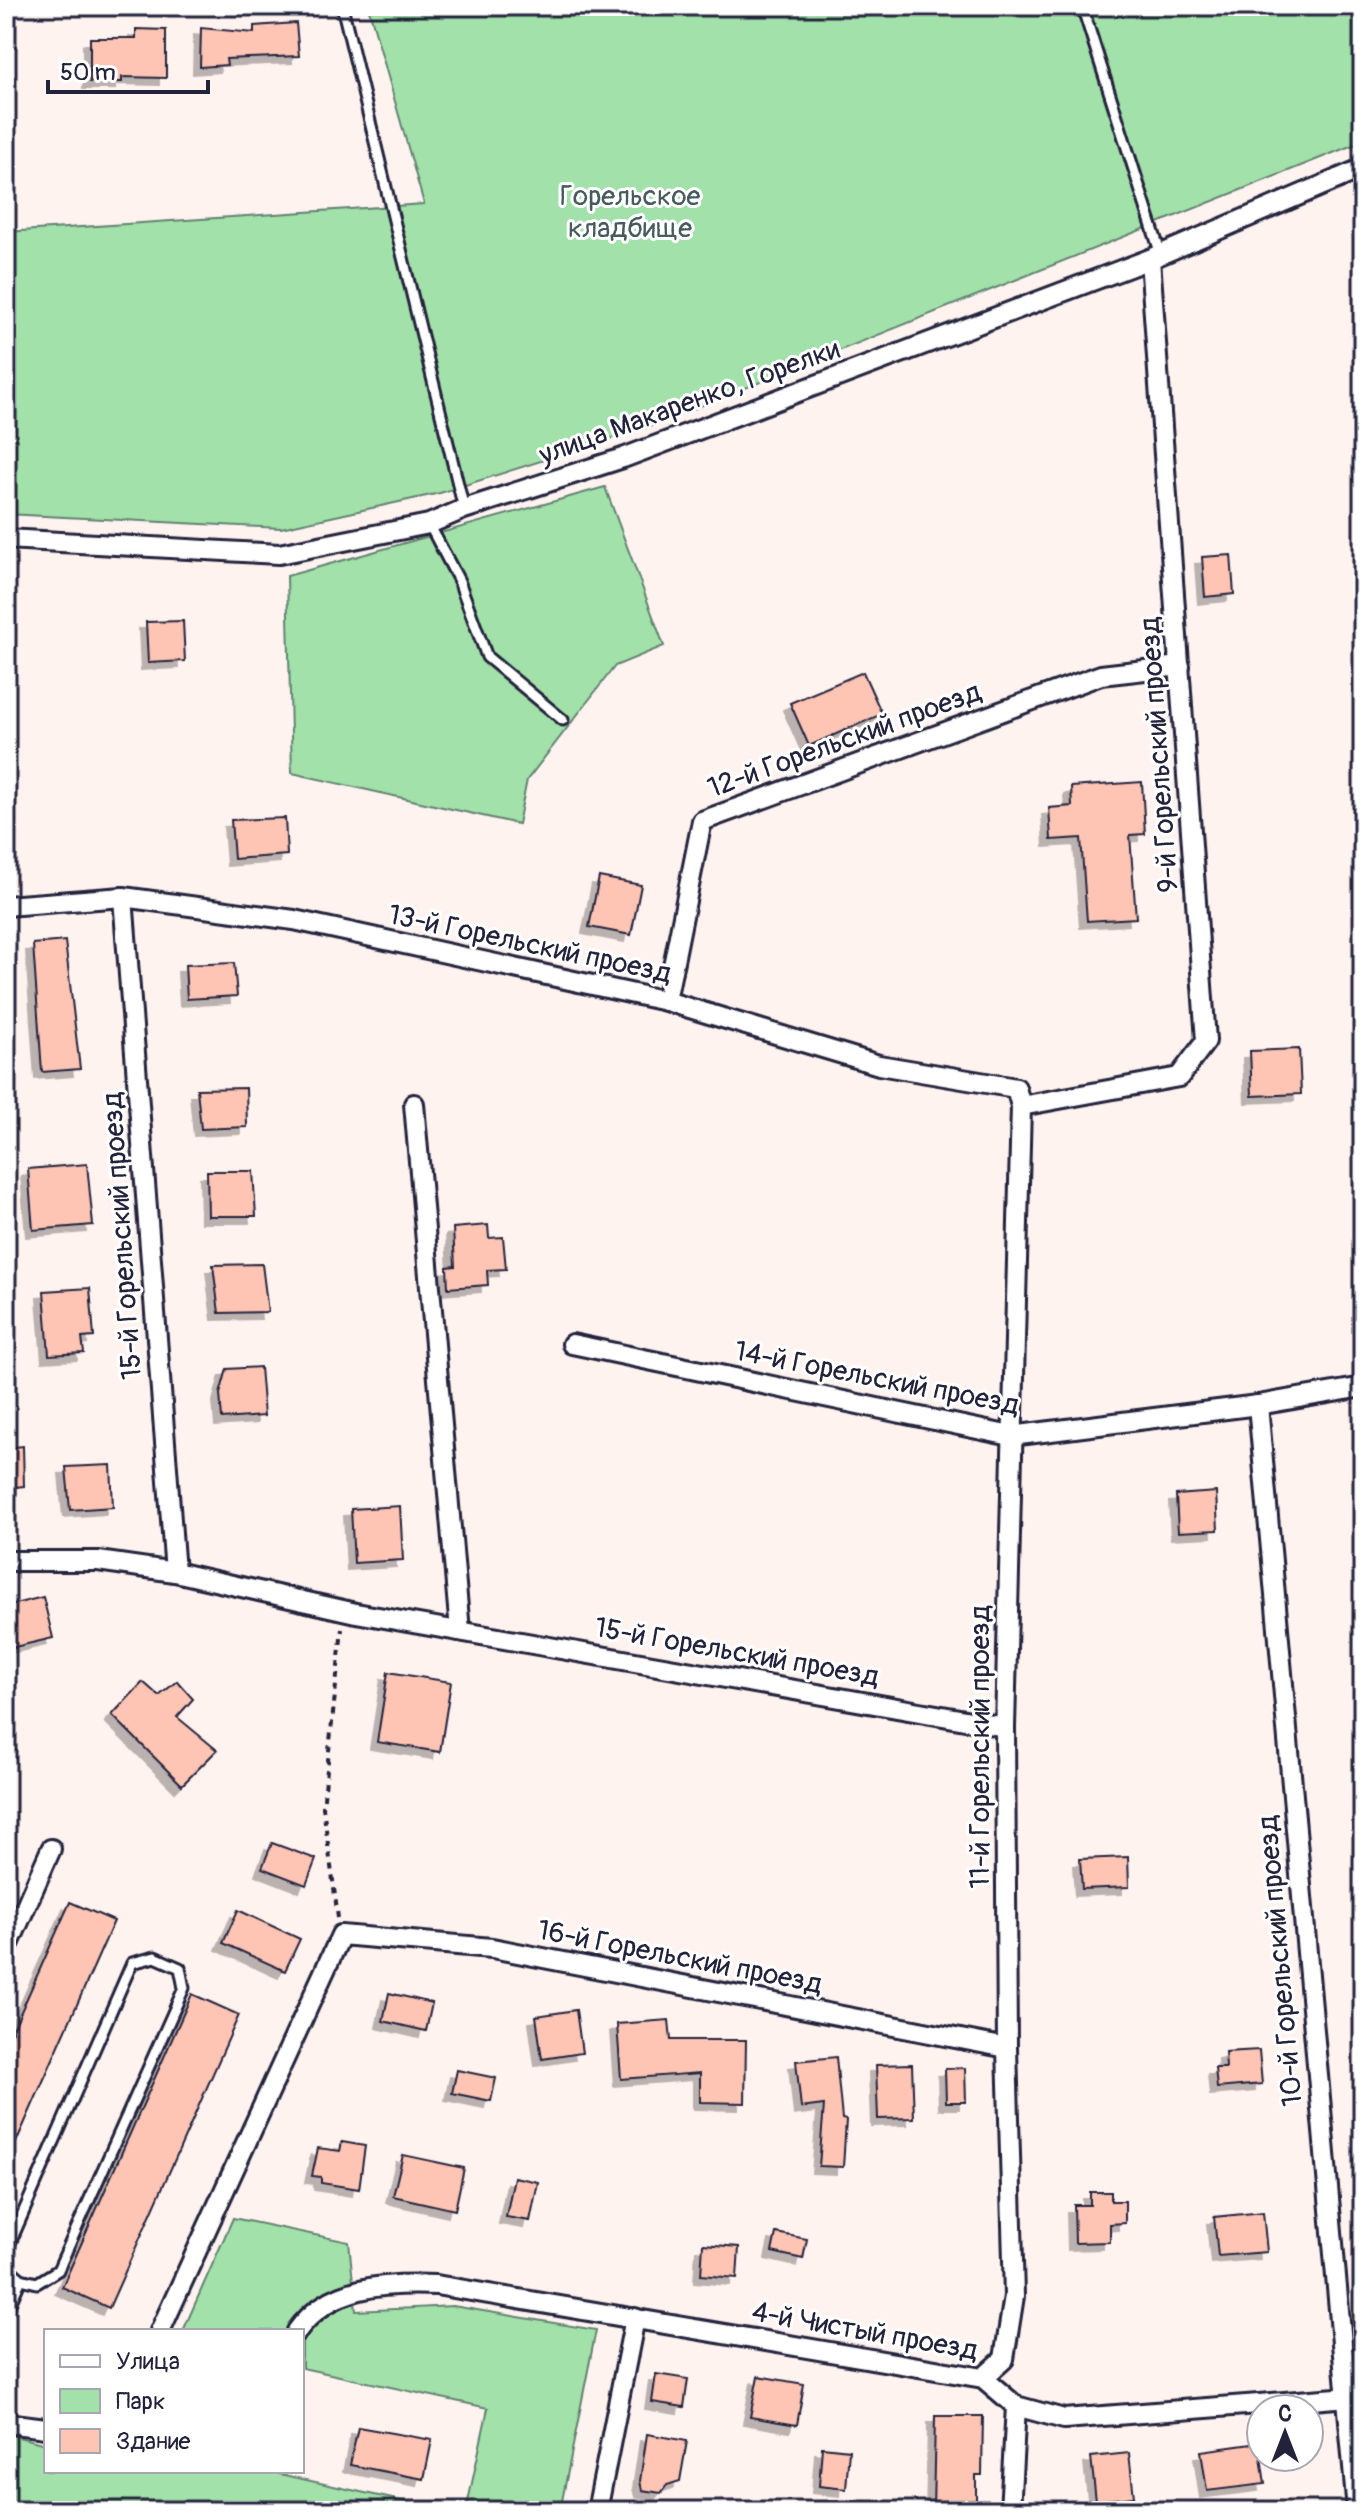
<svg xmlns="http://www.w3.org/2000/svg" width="1369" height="2517" viewBox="0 0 1369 2517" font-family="Pangolin,sans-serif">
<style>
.green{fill:#a2e1a9;stroke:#628272;stroke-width:2}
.building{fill:#fec4b4;stroke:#22223b;stroke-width:2;filter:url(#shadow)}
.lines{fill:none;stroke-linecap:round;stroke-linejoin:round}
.lane-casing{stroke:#22223b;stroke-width:15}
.street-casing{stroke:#22223b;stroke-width:24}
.path{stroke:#22223b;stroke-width:4;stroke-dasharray:6 6;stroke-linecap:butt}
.lane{stroke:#fff;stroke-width:9}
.street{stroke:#fff;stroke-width:18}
.labels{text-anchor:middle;stroke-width:6;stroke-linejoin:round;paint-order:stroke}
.park-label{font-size:28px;fill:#485b5c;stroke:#fff}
.street-label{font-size:28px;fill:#22223b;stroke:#fff}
</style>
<defs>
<filter id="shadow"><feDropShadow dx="-7" dy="7" stdDeviation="0" flood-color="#0004"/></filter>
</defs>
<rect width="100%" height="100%" fill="#fff3f0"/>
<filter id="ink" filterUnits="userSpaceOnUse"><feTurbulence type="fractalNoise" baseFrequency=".0125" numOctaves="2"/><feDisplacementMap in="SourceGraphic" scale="16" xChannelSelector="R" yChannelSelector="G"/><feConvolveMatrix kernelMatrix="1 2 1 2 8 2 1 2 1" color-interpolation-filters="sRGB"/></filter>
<g filter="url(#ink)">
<g class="green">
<polygon points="368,6 1363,6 1363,141 648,427 440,493 281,528 6,514 6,232 424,204"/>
<polygon points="605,487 664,646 615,666 527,780 518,824 292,773 287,576"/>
<polygon points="233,2218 349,2242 356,2311 453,2306 596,2330 560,2511 466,2511 488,2408 302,2368 302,2331 183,2331"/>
<polygon points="6,2434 46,2444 46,2471 279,2471 279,2474 447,2511 6,2511"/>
</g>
<g class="building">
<polygon points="296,23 299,56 226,59 227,65 200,67 201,28 254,33 254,26"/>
<polygon points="136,29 166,30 166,78 122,77 122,82 90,82 90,38 136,38"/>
<polygon points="1231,555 1234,594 1205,597 1202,557"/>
<polygon points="183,621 185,661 148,663 146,622"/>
<polygon points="863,672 882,714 809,746 790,703"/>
<polygon points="1142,782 1145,834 1130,835 1136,918 1087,921 1081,838 1051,840 1049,808 1072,806 1071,787"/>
<polygon points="285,818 287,855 234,859 231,820"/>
<polygon points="599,877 641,885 631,935 589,927"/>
<polygon points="65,941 80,1069 42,1072 33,944"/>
<polygon points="234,963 237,996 187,999 185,965"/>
<polygon points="1299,1049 1301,1094 1252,1096 1250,1051"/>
<polygon points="246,1088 247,1127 201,1129 197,1089"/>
<polygon points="87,1164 93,1225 33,1230 28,1169"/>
<polygon points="207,1171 253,1171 256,1216 208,1216"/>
<polygon points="488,1225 489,1238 503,1237 506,1269 487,1270 488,1285 448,1288 447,1267 455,1266 453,1228"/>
<polygon points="262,1264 268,1312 219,1313 213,1265"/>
<polygon points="90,1288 94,1337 82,1338 84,1353 49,1355 44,1291"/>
<polygon points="260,1367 264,1416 222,1419 220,1394 227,1369"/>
<polygon points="23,1446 24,1486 6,1488 6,1448"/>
<polygon points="111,1465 113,1507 70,1510 66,1467"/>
<polygon points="1216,1492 1218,1530 1178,1532 1176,1495"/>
<polygon points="400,1506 403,1560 354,1563 351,1509"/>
<polygon points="43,1597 53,1638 6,1649 6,1606"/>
<polygon points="388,1672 451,1682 440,1752 377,1742"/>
<polygon points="177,1681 193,1699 177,1717 217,1750 182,1785 112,1715 143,1682 159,1696"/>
<polygon points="272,1843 316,1859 306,1885 262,1868"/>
<polygon points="1128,1857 1129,1887 1082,1889 1080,1859"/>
<polygon points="70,1902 114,1921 6,2165 6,2045"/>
<polygon points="238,1910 300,1939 285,1971 223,1943"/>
<polygon points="389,1993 432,2003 426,2031 383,2021"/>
<polygon points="192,1994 239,2015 109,2308 62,2287"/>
<polygon points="576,2010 582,2053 542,2059 536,2016"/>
<polygon points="669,2020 671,2040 746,2040 745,2103 700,2102 700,2073 621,2079 617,2024"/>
<polygon points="1259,2050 1262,2084 1217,2088 1215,2068 1226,2068 1225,2052"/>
<polygon points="836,2057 842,2119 846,2120 843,2167 819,2166 824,2105 801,2108 796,2061"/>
<polygon points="912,2064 914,2118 878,2119 876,2065"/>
<polygon points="965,2068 966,2102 946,2102 945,2069"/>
<polygon points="457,2070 496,2078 491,2101 452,2093"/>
<polygon points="342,2142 365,2146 359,2189 321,2183 321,2177 312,2176 318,2148 340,2151"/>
<polygon points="403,2155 464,2168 455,2210 393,2196"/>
<polygon points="514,2177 538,2182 530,2221 506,2217"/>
<polygon points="1090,2192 1111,2192 1111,2201 1125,2201 1125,2223 1110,2224 1110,2242 1075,2243 1074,2205 1090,2205"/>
<polygon points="1263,2212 1267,2252 1218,2256 1214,2217"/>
<polygon points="776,2233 807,2239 803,2259 772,2252"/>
<polygon points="703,2244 739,2247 737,2278 701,2275"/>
<polygon points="656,2374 688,2379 684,2407 652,2402"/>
<polygon points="758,2376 804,2384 797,2425 750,2417"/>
<polygon points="935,2416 983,2416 982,2475 976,2475 976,2511 933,2511"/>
<polygon points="358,2427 432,2440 424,2479 350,2465"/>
<polygon points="647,2434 687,2441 680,2481 667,2485 661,2493 642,2490 640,2481"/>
<polygon points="1259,2443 1265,2484 1207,2491 1201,2451"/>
<polygon points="822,2447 849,2450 846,2489 819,2486"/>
<polygon points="1129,2453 1134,2497 1096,2501 1091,2457"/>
</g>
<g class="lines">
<defs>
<g id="lane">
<polyline points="342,6 464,509"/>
<polyline points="1082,6 1161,255"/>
<polyline points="429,524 459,581 487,657 563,720"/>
<polygon points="155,1957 180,1968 184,1988 58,2270 37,2283 21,2279 7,2267 7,2250 132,1963"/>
<polyline points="6,2313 21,2279"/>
</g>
<g id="street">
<polyline points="6,539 279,554 429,524 464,509 623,458 1150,259 1363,168"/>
<polyline points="123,897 175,1572 356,1613 1005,1727"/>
<polyline points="6,906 123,897 294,920 666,1001 879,1065 1016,1088 1021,1106 1005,1727 1007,2048 1014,2296 1004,2359 983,2378"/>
<polyline points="666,1001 702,821 1101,675 1180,666"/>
<polyline points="414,1104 460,1631"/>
<polyline points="1021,1106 1179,1077 1206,1041 1150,259"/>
<polyline points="572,1344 1011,1436 1258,1405 1363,1387"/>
<polyline points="1258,1405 1357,2511"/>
<polyline points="6,1561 98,1561 175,1572"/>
<polyline points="6,1951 51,1849"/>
<polyline points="160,2331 341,1935 492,1948 1007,2048"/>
<path d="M297,2331C330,2285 385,2283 436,2285L983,2378L1016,2406L1064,2419L1363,2396"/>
<polyline points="6,2423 46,2428"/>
<polyline points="597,2511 635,2318"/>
<polyline points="1010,2511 1016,2406"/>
</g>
</defs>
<use href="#lane" class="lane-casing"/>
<use href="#street" class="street-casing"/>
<polyline class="path" points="338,1918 323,1807 342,1629"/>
<use href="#lane" class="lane"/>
<use href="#street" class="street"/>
</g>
</g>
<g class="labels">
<g class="park-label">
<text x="630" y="205">Горельское<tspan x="630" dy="32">кладбище</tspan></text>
</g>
<g class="street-label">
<text transform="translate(689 401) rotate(-20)" y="10">улица Макаренко, Горелки</text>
<text transform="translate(844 739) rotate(-20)" y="10">12-й Горельский проезд</text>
<text transform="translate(1158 755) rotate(-94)" y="10">9-й Горельский проезд</text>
<text transform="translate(530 943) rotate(12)" y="10">13-й Горельский проезд</text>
<text transform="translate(121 1236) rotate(-94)" y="10">15-й Горельский проезд</text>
<text transform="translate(877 1377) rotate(11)" y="10">14-й Горельский проезд</text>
<text transform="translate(737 1651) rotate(10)" y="10">15-й Горельский проезд</text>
<text transform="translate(979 1747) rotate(-90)" y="10">11-й Горельский проезд</text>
<text transform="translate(680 1956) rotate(11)" y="10">16-й Горельский проезд</text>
<text transform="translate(1279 1961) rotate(-95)" y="10">10-й Горельский проезд</text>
<text transform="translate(865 2330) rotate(10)" y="10">4-й Чистый проезд</text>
</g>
</g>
<rect width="1369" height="2517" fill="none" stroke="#fff" stroke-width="32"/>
<rect x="16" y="16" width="1337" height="2485" fill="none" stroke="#22223b" stroke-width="3" filter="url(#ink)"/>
<rect x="44" y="2329" width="260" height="144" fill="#ffffff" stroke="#a7a7b1" stroke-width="2"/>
<rect x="60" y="2355" width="40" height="12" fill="#ffffff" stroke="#a7a7b1" stroke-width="2"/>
<text x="116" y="2369" font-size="24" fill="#22223b">Улица</text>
<rect x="60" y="2389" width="40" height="24" fill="#a2e1a9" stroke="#a7a7b1" stroke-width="2"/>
<text x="116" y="2409" font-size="24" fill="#22223b">Парк</text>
<rect x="60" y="2429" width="40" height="24" fill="#fec4b4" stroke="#a7a7b1" stroke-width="2"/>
<text x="116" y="2449" font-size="24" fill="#22223b">Здание</text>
<g transform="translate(1285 2433)"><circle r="38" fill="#ffffff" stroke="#a7a7b1" stroke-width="2"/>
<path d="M0-6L14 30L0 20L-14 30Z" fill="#22223b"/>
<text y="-12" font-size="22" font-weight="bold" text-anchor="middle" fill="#22223b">С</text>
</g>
<path d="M48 80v12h160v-12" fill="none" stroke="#22223b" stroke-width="4"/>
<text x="60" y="80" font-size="24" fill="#22223b" stroke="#ffffff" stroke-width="6" paint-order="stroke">50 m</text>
</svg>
